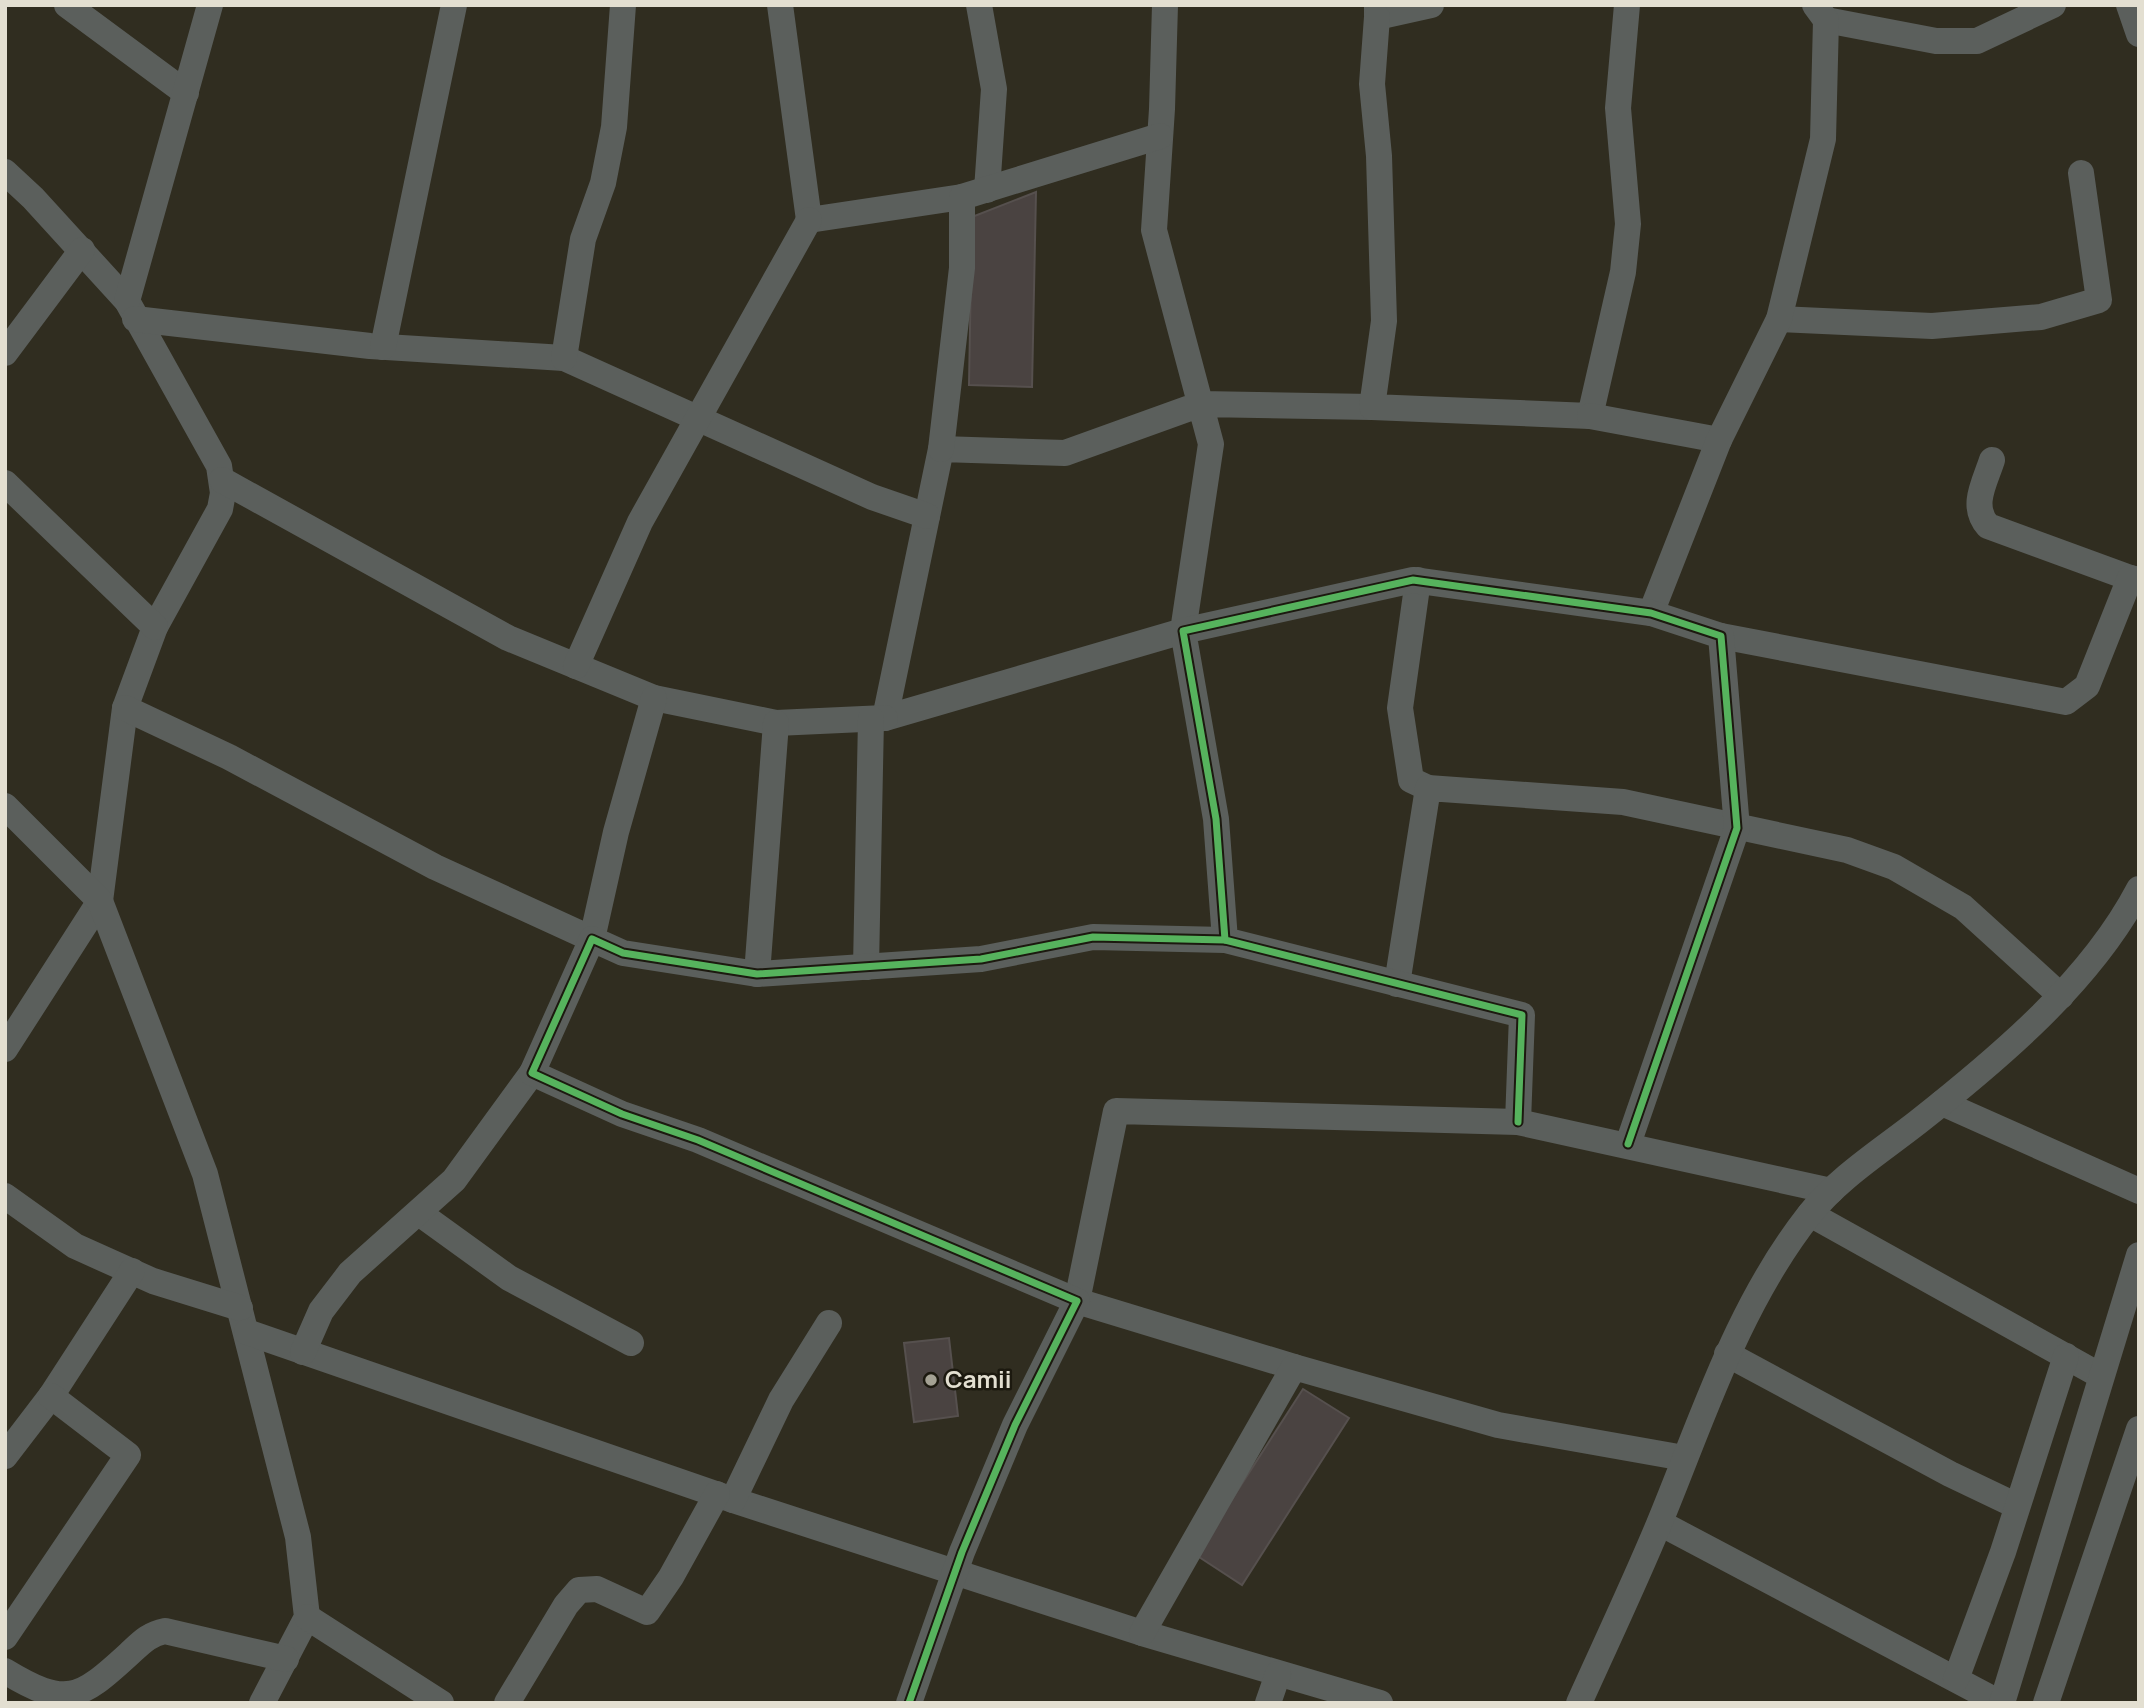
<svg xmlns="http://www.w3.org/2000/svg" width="2144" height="1708" viewBox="0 0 2144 1708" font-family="Manrope,sans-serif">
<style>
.building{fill:#4a4341;stroke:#56504e;stroke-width:2}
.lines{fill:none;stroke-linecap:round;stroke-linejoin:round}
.minor{stroke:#5b5f5c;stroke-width:26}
.cycleway-casing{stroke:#1c190f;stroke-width:11}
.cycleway{stroke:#56b35d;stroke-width:7}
.poi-dot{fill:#a4a193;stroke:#1c190f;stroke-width:2.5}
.labels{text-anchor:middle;stroke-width:5;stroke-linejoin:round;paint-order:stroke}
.poi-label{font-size:24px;font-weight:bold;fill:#e3dfd1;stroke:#1c190f;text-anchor:start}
</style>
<rect width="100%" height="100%" fill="#302d20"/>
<g class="building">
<polygon points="1036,192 1032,387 969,385 972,217"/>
<polygon points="949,1338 958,1416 914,1422 904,1343"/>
<polygon points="1303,1389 1349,1418 1242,1585 1196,1555"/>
</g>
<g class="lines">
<g class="minor">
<polyline points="67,5 186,93"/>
<polyline points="780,5 809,220 962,197"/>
<polyline points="979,5 994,89 987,190"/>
<polyline points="1165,5 1162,109 1154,230 1211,444 1183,631 885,718 941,449 1065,453 1201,404 1372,407"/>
<polyline points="1377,5 1377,17 1431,5"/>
<polyline points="2129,5 2139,34"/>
<polyline points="1377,17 1372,84 1379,156 1384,321 1372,407 1590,416 1623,272 1628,224 1618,108 1627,5"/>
<polyline points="1826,20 1936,41 1977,41 2053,5"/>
<polyline points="5,172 33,198 127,301 219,466 223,493 220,509 155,627 125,708 100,901 5,1049"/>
<polyline points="127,301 210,5"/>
<polyline points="135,319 370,346 564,358 872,497 927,516"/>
<polyline points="1779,319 1932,326 2041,317 2099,300 2081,173"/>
<polyline points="383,347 454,5"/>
<polyline points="5,353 82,250"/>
<polyline points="564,358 583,239 603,183 614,127 623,5"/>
<polyline points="1590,416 1719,440"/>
<polyline points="941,449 962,268 962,197 1160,136"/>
<path d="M1992,460C1985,482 1970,506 1988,526L2130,578"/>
<polyline points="222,480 508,638 654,698 776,723 885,718"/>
<polyline points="5,483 155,627"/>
<polyline points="1418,580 1400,708 1411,780 1428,788"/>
<polyline points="1651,613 1719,440 1779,319 1823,139 1826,20 1815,5"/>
<polyline points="1721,636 2066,702 2087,686 2130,578 2139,580"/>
<polyline points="576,666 640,522 809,220"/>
<polyline points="125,708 229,757 435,867 592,939 616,832 654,698"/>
<polyline points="5,806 100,901 205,1174 298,1537 307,1617 262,1703"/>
<polyline points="866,967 871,719"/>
<polyline points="757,974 776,723"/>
<polyline points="1397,984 1428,788 1623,802 1847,850 1894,867 1963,907 2061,996"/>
<polyline points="1942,1103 2139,1191"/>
<polyline points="1518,1122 1522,1015 1225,940 1216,819 1183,631 1413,580 1651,613 1721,636 1737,828 1628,1144"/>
<polyline points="5,1196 75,1246 153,1281 240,1308"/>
<polyline points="419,1213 509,1278 631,1343"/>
<polyline points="1810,1214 2101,1376"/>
<polyline points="247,1332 733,1500 1142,1633 1380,1703"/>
<polyline points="303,1352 321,1311 350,1273 454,1180 532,1073"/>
<polyline points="1727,1354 1950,1474 2017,1506"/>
<polyline points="1294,1367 1077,1301 1116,1111 1518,1122 1831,1191"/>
<polyline points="5,1456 51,1396 132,1271"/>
<polyline points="733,1500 781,1400 829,1323"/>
<polyline points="1660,1523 2000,1703"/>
<polyline points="307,1617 441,1703"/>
<polyline points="1142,1633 1294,1367 1498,1425 1684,1458"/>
<polyline points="5,1637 128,1455 51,1396"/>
<path d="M5,1671C66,1708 79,1700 129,1654C141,1643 149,1634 165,1631L286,1659"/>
<polyline points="1956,1679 2003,1552 2066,1356"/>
<polyline points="507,1703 566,1605 579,1590 597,1589 647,1612 671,1577 717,1494"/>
<polyline points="909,1703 962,1552 1015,1425 1077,1301 698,1140 622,1114 532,1073 592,939 623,953 757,974 981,959 1093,937 1225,940"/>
<polyline points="1268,1703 1278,1674"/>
<path d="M1579,1703C1606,1643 1634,1584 1659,1524C1703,1418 1737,1307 1809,1215C1838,1178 1881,1151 1918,1122C1999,1058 2091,981 2139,889"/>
<polyline points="2002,1703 2139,1255"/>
<polyline points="2046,1703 2139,1429"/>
</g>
<defs>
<g id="cycleway">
<polyline points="1518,1122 1522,1015 1225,940 1216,819 1183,631 1413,580 1651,613 1721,636 1737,828 1628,1144"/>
<polyline points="909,1703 962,1552 1015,1425 1077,1301 698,1140 622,1114 532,1073 592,939 623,953 757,974 981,959 1093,937 1225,940"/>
</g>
</defs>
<use href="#cycleway" class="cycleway-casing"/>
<use href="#cycleway" class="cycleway"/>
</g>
<circle class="poi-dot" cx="931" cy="1380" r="7"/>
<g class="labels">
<g class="poi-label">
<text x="945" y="1388">Camii</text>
</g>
</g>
<rect width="2144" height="1708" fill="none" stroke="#e3dfd1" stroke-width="14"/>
</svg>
